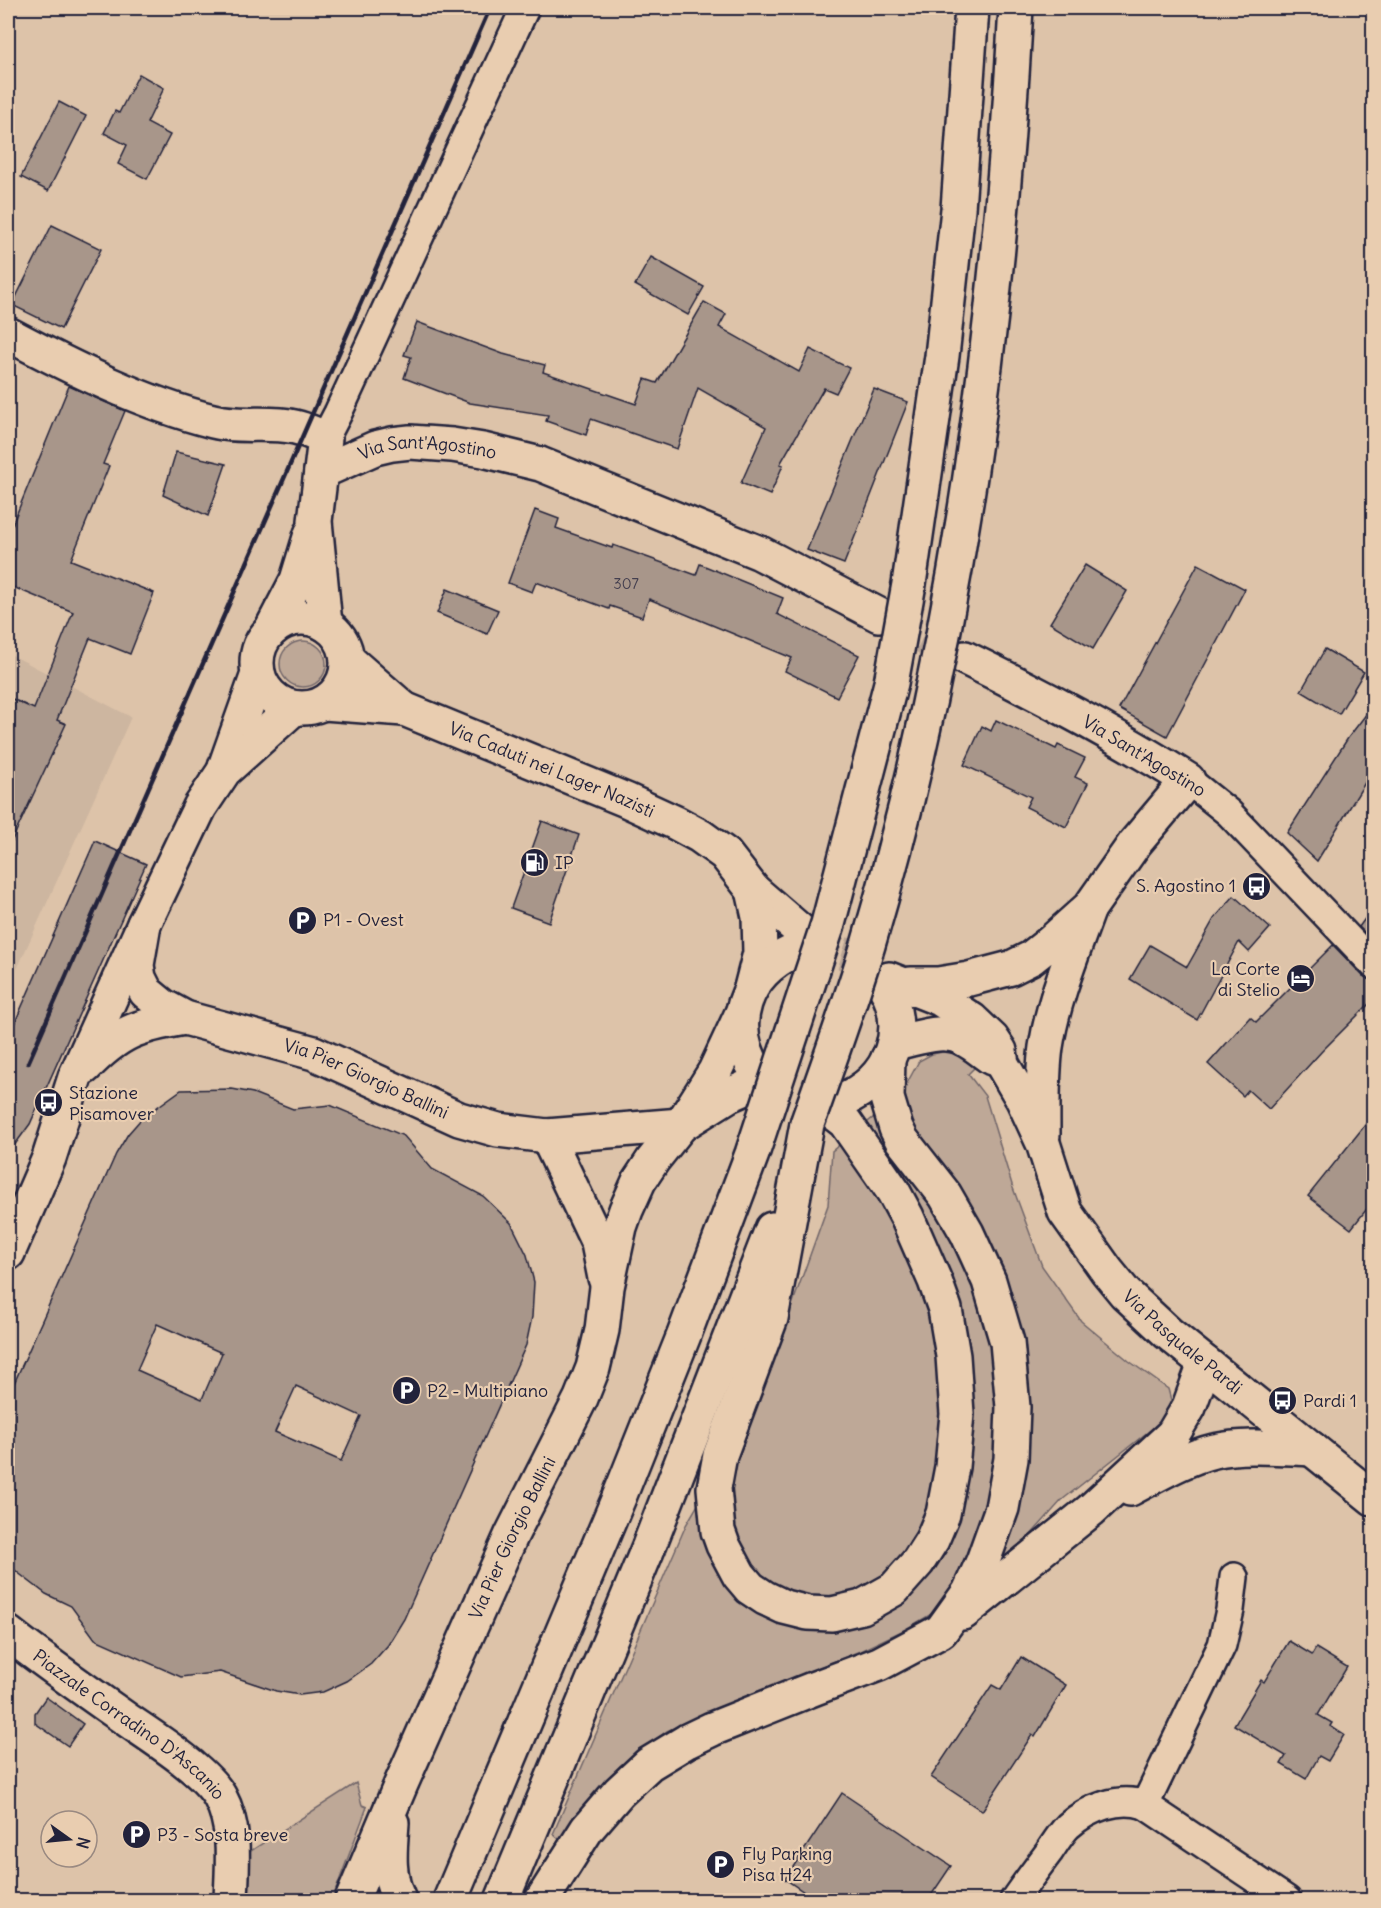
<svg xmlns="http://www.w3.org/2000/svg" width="1381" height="1908" viewBox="0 0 1381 1908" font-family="Delius,sans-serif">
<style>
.built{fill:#cdb6a0}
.green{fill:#bea897;stroke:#706569;stroke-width:1.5}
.building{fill:#a8968a;stroke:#22223b;stroke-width:1.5;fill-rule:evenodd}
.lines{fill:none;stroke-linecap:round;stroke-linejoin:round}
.secondary-tunnel{stroke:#b8a393;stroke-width:33;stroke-dasharray:33 16;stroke-linecap:butt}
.street-casing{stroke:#22223b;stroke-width:32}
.secondary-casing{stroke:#22223b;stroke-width:38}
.highway-casing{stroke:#22223b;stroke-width:38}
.street{stroke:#e9cdb0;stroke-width:27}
.secondary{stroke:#e9cdb0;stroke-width:33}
.highway{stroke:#e9cdb0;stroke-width:33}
.rail{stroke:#22223b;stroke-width:4.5}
.highway-bridge-casing{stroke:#22223b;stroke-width:38;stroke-linecap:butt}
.highway-bridge{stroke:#e9cdb0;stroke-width:33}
.labels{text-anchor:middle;stroke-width:4.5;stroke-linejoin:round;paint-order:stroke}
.number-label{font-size:15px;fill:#443f4f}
.street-label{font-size:18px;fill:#22223b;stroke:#e9cdb0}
.poi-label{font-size:18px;fill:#22223b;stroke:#e9cdb0;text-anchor:start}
</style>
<rect width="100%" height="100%" fill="#ddc3a9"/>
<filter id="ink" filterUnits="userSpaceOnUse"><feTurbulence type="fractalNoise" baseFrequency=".0167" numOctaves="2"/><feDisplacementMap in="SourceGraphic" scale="12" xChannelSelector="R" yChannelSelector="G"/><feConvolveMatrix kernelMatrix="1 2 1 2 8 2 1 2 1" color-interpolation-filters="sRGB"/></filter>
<g filter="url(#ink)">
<polygon class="built" points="8,653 131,717 8,989"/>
<g class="green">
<circle cx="303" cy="664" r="23"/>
<polygon points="948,1051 963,1052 977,1065 968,1074 985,1096 1013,1188 1042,1266 1081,1321 1129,1361 1168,1389 1171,1400 1164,1419 1062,1500 1011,1557 969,1592 906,1629 860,1651 730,1703 667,1731 620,1766 559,1839 553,1834 686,1525 757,1403 828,1205 832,1151 900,1096 919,1061 932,1054"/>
<polygon points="356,1783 362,1805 367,1807 332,1900 238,1900 240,1858"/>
</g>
<g class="building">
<polygon points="139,74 164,88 147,123 170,135 147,179 118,164 127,145 104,133 115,111 119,113"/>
<polygon points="59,102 86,116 48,191 21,177"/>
<polygon points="52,225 101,249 61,329 12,305"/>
<polygon points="651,257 704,287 688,315 635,285"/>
<polygon points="704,302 726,314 719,327 799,372 810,349 849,368 836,393 824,388 780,464 783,465 770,495 741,483 766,427 698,388 677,449 591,419 586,435 546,421 548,415 470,403 404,378 411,357 404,355 417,322 503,354 545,365 543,372 636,404 645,379 657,383"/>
<polygon points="69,386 125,411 103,464 109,466 71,560 154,593 130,654 90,638 57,720 66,724 8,849 8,697 34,709 73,612 8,585 8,535"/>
<polygon points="874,389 908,402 844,564 807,550"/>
<polygon points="176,452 226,464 208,516 163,495"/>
<polygon points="535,510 559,519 556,528 612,548 613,545 696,575 700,564 783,598 777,614 859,655 837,697 785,671 792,658 649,599 642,617 610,606 609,609 536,582 532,592 508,583"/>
<polygon points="1198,564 1245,589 1167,736 1119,709"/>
<polygon points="1085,565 1127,591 1093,649 1050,623"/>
<polygon points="447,589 498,610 487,634 437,613"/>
<polygon points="1325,649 1364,672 1339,714 1301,691"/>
<polygon points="1374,704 1374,768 1317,861 1287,833 1348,738"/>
<polygon points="996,720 1056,749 1058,745 1085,758 1075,777 1088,783 1066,827 1026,807 1031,797 964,765 982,726 991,731"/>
<polygon points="542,821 579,835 549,922 511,908"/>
<polygon points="95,841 146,864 30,1124 8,1154 8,1038"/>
<polygon points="1234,896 1270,928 1249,952 1239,942 1197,1020 1130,979 1150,945 1187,967 1214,919"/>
<polygon points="1374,906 1374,942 1359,927"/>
<polygon points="1333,945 1363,976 1374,980 1374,999 1322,1051 1269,1109 1248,1090 1243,1096 1208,1064 1250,1017 1256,1022"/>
<path d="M232,1089L253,1093L293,1109L330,1105L404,1136L432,1169L483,1196L511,1223L527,1255L534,1282L532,1317L526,1345L404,1619L388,1645L371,1664L347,1681L323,1692L300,1695L276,1691L220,1672L181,1677L95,1639L71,1606L46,1594L17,1572L8,1563V1397L116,1154L128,1134L142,1118L181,1090ZM157,1324L222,1353L202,1399L137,1370ZM296,1386L361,1416L341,1461L275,1432Z"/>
<polygon points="1374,1114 1374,1200 1351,1229 1308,1196"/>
<polygon points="1289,1641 1312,1655 1316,1648 1347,1667 1318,1715 1332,1723 1330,1726 1344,1735 1328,1761 1319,1756 1306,1779 1281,1764 1286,1756 1234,1725 1261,1680 1264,1682"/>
<polygon points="1021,1657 1066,1685 1035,1737 1032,1735 982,1811 931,1777 992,1685 1001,1690"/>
<polygon points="46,1697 83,1724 68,1746 35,1723 35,1713"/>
<polygon points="842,1793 951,1866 928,1900 816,1900 785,1879"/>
</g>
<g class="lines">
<g class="secondary-tunnel">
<polyline points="879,615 965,658"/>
<path d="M794,951C828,945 860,952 881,981"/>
<path d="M757,1072C784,1103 802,1105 841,1100"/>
</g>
<defs>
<g id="street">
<polyline points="325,438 338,413 525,8"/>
<polyline points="1188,780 1229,813 1374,965"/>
<polyline points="1145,1805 1222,1645 1230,1610 1234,1577"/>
<path d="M1014,1900C1025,1884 1037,1868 1049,1852C1055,1843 1061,1833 1068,1826C1088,1808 1119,1796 1145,1805L1287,1900"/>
</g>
<g id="secondary">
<path d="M8,334C70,367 144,404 213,421C240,428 268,421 295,427C305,429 315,434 325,438L315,521L325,624"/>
<path id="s1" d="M321,472L375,448L392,444L410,442L452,445L483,450L540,464L760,553L879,615"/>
<circle cx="302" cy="663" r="45"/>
<polyline points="271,630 297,580 311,534"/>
<polyline points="348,660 404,709"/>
<path id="s2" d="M324,703L404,709L626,800L676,823L700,836L725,854L753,890L798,929"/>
<polyline points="225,767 258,674"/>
<path id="s3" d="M144,924L137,965L139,978L146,992L163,1006L185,1018L314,1053L459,1119L498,1130L547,1136L681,1125L729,1095L764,1080"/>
<path id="s4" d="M889,979L940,999L972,1020L992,1039L1000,1051L1002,1064L1023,1100L1043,1143L1065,1212L1107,1271L1125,1293L1168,1333L1374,1499"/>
<path d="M911,984H938L969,979L1011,968L1031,958L1050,943L1090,907L1135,843L1188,780C1116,735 1041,695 965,658"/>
<polyline points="751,988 760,953 759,917 753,890"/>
<path d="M894,1043C917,1039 942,1027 964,1039C974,1044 983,1052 992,1058"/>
<path d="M85,1067C120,1031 137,1026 185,1018"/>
<path d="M757,1072C726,1026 744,974 794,951"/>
<path d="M842,1100C891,1080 911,1029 883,983"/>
<path d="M1043,1135C1043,1106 1042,1076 1046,1047C1053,1001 1072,955 1088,911"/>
<polyline points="547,1136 598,1243 605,1278"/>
<polyline points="8,1253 49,1158 75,1077 144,924 200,807 224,771 294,708"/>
<path id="s5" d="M8,1633C46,1663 86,1691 126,1719C152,1737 205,1770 220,1797C237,1828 232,1867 231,1900"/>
<path d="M392,1823C390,1850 387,1875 399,1900"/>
<path id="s6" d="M352,1900L401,1784L512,1534L581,1398L593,1368L602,1330L607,1287L620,1227L626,1210L639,1181L653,1160L681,1125L715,1071L742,1013"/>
</g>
<g id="highway">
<polyline points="807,1124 771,1318 720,1455 714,1488 718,1531 723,1545 739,1575 750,1588 765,1598 784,1607 808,1613 832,1614 862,1607 894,1589 918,1562 932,1540 943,1514 952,1467 957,1414 953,1356 945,1309 935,1281 907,1217 893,1191 845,1122 836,1115"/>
<path d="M1130,1489C1157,1475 1185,1458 1214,1451C1245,1444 1280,1448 1312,1449"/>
<polyline points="963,1613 1091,1510 1173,1434 1189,1407 1205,1363"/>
<polyline points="502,1900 649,1546 772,1229"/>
<polyline points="542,1900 587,1829 619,1792 649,1764 687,1741 712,1729 815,1688 879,1664 941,1631 969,1592 983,1561 1002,1508 1011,1459 1013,1407 1007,1342 989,1281 967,1233 945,1195 902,1140 896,1128 887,1098 888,1058"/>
</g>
</defs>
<use href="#street" class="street-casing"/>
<use href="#secondary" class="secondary-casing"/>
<use href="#highway" class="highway-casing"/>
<use href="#street" class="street"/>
<use href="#secondary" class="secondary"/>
<use href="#highway" class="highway"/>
<polyline class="rail" points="28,1063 490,8"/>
<defs>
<g id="highway-bridge">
<path d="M807,1124C828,1065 849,1006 868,945C958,641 999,324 1016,8"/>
<polyline points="450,1900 620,1495 684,1335 752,1154 828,924 891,683 909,584 942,356 958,209 972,8"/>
</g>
</defs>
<use href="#highway-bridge" class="highway-bridge-casing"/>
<use href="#highway-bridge" class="highway-bridge"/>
</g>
</g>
<defs>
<symbol id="fuel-disc" viewBox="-11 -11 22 22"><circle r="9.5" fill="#22223b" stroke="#e9cdb0"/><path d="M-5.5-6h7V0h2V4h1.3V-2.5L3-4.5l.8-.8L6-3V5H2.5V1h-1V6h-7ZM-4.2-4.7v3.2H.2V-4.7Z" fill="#fff"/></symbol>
<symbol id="bus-disc" viewBox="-11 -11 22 22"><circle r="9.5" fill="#22223b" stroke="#e9cdb0"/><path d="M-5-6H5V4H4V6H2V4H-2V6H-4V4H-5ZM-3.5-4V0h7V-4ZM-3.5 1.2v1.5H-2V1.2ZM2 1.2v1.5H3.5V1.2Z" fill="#fff"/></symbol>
<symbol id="parking-disc" viewBox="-11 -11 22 22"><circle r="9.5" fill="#22223b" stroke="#e9cdb0"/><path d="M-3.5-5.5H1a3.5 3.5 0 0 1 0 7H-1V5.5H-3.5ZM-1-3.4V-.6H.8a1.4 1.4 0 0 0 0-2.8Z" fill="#fff"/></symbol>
<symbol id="hotel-disc" viewBox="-11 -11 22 22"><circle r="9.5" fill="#22223b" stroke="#e9cdb0"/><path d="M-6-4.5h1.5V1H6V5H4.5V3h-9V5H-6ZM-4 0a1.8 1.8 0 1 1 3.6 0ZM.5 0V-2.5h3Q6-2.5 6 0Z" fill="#fff"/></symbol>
</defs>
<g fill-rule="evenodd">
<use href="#fuel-disc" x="518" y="846" width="33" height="33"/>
<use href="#bus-disc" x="1240" y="870" width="33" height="33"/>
<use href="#parking-disc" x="286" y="904" width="33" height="33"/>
<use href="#hotel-disc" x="1284" y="962" width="33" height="33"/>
<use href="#bus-disc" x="32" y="1086" width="33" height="33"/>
<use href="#parking-disc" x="390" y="1374" width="33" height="33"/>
<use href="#bus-disc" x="1266" y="1384" width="33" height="33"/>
<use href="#parking-disc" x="120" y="1818" width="33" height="33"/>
<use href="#parking-disc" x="704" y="1848" width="33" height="33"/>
</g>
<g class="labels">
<g class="number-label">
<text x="626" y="589">307</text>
</g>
<g class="street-label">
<text dy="6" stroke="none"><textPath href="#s1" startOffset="112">Via Sant'Agostino</textPath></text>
<text transform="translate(1144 756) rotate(31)" y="6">Via Sant'Agostino</text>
<text dy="6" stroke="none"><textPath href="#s2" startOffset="240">Via Caduti nei Lager Nazisti</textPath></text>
<text dy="6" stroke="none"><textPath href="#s3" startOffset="309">Via Pier Giorgio Ballini</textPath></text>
<text dy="6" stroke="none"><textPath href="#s4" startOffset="486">Via Pasquale Pardi</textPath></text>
<text dy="6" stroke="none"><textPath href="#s6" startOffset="396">Via Pier Giorgio Ballini</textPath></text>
<text dy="6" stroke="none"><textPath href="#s5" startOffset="152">Piazzale Corradino D'Ascanio</textPath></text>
</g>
<g class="poi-label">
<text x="555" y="869">IP</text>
<text x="1236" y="892" text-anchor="end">S. Agostino 1</text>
<text x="323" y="926">P1 - Ovest</text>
<text x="1280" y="975" text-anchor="end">La Corte<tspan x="1280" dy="21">di Stelio</tspan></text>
<text x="69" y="1099">Stazione<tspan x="69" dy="21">Pisamover</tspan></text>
<text x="427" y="1397">P2 - Multipiano</text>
<text x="1303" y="1407">Pardi 1</text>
<text x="157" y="1841">P3 - Sosta breve</text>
<text x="742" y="1860">Fly Parking<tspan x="742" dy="21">Pisa H24</tspan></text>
</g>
</g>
<rect width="1381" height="1908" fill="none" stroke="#e9cdb0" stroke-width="30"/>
<rect x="15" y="15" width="1351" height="1878" fill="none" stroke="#22223b" stroke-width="2" filter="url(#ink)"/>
<g transform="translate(69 1839) rotate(105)"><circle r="28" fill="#e9cdb0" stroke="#998981" stroke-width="1.5"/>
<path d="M0-4.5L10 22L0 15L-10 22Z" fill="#22223b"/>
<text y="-9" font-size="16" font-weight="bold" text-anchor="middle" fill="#22223b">N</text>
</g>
</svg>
